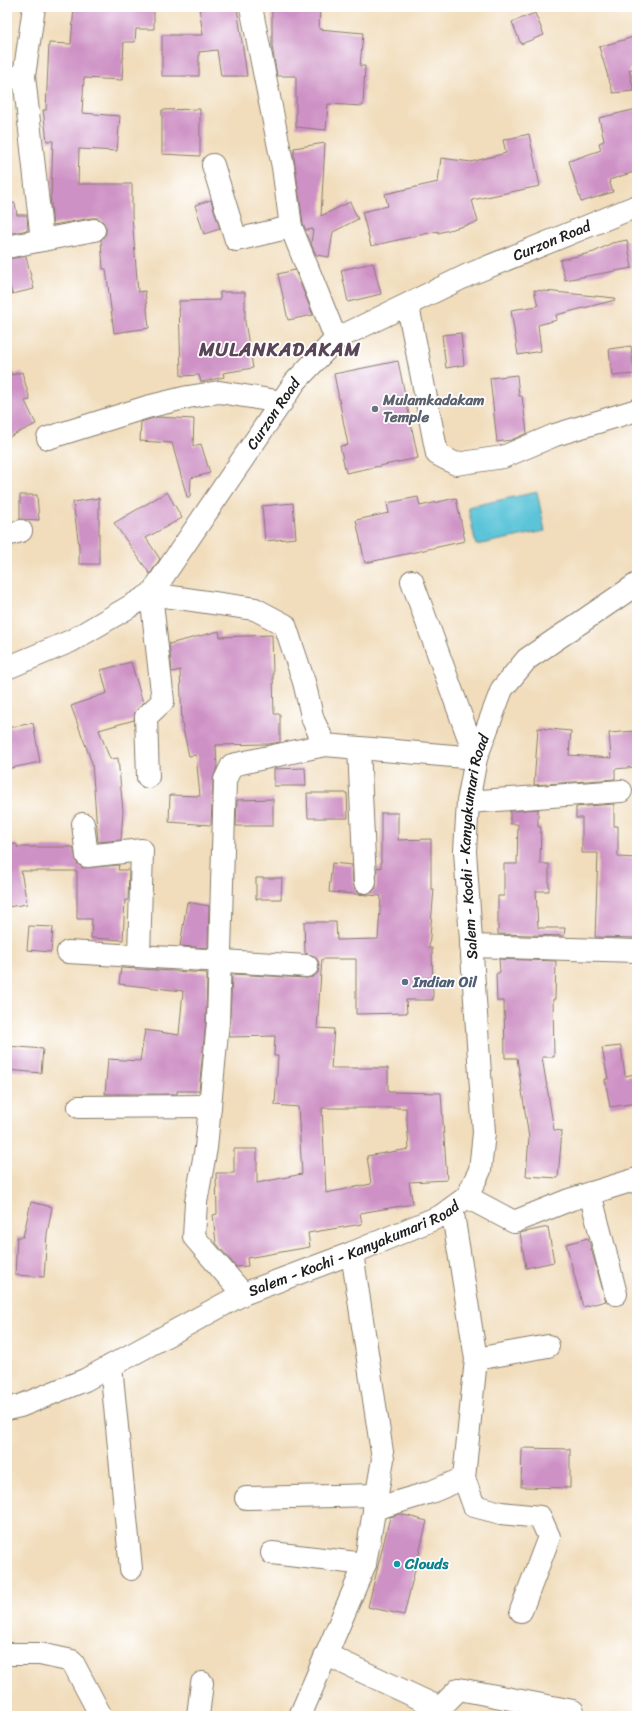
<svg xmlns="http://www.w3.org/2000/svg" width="644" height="1723" viewBox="0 0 644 1723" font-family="Sriracha,sans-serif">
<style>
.water{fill:#5cc4d9;stroke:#3c707a}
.building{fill:#ce91c5;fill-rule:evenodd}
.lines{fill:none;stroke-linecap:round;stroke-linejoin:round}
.minor-casing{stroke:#867c6c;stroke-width:24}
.major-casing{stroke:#867c6c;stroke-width:24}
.minor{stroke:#fff;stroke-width:22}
.major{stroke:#fff;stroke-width:22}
.worship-dot{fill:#6b7280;stroke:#fff;stroke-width:1.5}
.service-dot{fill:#5c6f8a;stroke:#fff;stroke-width:1.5}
.culture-dot{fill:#0f9aa8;stroke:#fff;stroke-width:1.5}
.labels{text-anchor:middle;stroke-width:3.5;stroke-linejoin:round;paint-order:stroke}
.street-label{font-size:15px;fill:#1c1c1c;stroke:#fff}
.worship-label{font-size:15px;font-weight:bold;fill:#5b616d;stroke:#fff;text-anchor:start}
.service-label{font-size:15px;font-weight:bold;fill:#4e5e75;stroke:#fff;text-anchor:start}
.culture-label{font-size:15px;font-weight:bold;fill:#0d838f;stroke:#fff;text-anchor:start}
.district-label{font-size:19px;font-weight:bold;letter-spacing:1px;fill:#5a4557;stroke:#fff}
</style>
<rect width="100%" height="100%" fill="#fff"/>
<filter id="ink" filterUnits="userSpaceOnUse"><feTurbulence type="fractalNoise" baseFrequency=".025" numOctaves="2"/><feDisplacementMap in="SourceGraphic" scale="8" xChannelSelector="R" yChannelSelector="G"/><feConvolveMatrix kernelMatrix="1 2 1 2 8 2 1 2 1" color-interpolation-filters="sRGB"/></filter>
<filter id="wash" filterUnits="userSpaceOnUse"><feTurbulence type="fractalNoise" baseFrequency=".012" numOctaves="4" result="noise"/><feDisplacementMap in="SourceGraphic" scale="16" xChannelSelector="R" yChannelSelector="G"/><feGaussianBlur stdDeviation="0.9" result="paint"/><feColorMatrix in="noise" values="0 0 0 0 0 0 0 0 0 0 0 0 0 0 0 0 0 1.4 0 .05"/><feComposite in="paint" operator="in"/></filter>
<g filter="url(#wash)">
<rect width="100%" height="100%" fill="#f1ddbc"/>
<polygon class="water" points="537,492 545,531 476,545 468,507"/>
<g id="blocks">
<g class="building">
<polygon points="74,7 154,9 154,29 136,29 135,42 124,42 122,80 84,78 82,113 120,116 117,151 79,149 78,184 132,184 132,216 138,292 145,291 149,328 114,333 106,269 103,269 101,240 106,234 106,228 103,222 98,218 92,218 53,225 50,195 51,195 53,141 47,141 43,110 46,110 49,43 71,44"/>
<polygon points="199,7 237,7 247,76 221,76 217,50 199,52 199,76 162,76 162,35 203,35"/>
<polygon points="272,7 320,7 319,29 363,33 360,66 365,66 363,106 328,104 326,130 296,127 296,76 277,76 272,46"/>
<polygon points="535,13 544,35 521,44 512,22"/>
<polygon points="637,36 637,67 629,70 634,91 613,93 599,47"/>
<polygon points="200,109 200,156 162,154 162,110"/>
<polygon points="637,109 637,171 609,180 613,192 581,202 569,161 601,150 599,143 604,141 599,118"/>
<polygon points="529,134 540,186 472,200 478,222 438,233 438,231 371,246 362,212 388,206 385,194 438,182 441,158 471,162 506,153 503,140"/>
<polygon points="325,143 321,216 350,202 358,219 333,232 329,257 316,255 311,244 313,229 306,230 303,224 294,158 294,148"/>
<polygon points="211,200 220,229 204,234 195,205"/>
<polygon points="15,203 17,215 27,215 28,230 7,234 7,204"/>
<polygon points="627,240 632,268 565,280 560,260 594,252 612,243"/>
<polygon points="26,256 34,289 12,294 7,273 7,259"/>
<polygon points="373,263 381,294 348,302 341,270"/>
<polygon points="295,270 313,315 288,320 278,274"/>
<polygon points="534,290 615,298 615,300 556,315 557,320 538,325 541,351 518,355 511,310 538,306"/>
<polygon points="220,292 245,292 245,322 253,368 223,373 224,377 201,382 199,375 181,376 179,301 220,300"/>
<polygon points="461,333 464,365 446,368 442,335"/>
<polygon points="631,346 634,374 612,376 609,349"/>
<polygon points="398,361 418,458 346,473 340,446 348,445 334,374"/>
<polygon points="7,364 12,375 22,372 30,400 25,401 36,424 7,438"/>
<polygon points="517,375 519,396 522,396 527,433 511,440 497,442 490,378"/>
<polygon points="157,417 194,419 193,446 201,444 210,473 191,478 190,497 187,497 172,443 140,441 141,422"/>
<polygon points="167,492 182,518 146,538 160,559 150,574 114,523"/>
<polygon points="20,495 37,495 39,520 20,519"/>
<polygon points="418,497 420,506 456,498 465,541 365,563 356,520 389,513 387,503"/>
<polygon points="99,498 99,564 79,564 79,546 73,502"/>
<polygon points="293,503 296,538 265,541 262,506"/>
<polygon points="219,631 220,637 272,635 274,714 280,714 280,742 269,744 216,745 217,767 213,780 211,825 169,822 170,795 200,796 196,755 189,756 182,724 180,670 172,672 169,644"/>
<polygon points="131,662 143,703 135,712 134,720 99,730 110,759 118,758 123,811 121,840 98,842 92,763 71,706 107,693 101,670"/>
<polygon points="33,723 40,762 7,769 7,728"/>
<polygon points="538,728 571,731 569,755 611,758 609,733 637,731 637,767 615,769 615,779 534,785"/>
<polygon points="305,768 306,786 274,786 274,769"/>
<polygon points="307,793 347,793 348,818 308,818"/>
<polygon points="273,799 273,826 236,826 237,800"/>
<polygon points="614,804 614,826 618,826 618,857 637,858 636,938 595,937 598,853 582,853 582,818 576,818 576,807"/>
<polygon points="538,809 538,827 541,827 540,864 549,864 549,891 536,891 538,928 565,928 564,936 498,934 498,896 504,896 504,864 517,864 518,824 510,824 510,811"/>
<path d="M381,813H398V840L431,839V889H434L429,948H432L433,1000H406L407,1013L356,1014V959H322L317,1028L334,1029L331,1068H388V1092L441,1093L447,1180L409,1182L413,1204L360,1213L362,1224L308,1233L310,1247L247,1258L248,1266L236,1267L216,1243L213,1215L217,1214L216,1173H234V1149H257V1183L302,1174L298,1107L275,1105L278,1056H274L275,1036L229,1037L232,974L306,978L313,977L318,973L319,966L318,961L314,956L305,953L304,922H336L337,940L378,939L381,896L329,892L332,863L352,865L353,883L355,889L359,893L366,894L372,892L376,888L377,867L381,868ZM322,1108H406L409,1149L367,1156L371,1184L326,1193Z"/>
<polygon points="17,844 17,847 73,847 77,863 82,868 119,865 118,870 129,870 128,900 125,900 123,940 91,938 92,919 77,919 77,871 21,871 27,904 7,907 7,845"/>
<polygon points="256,878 282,878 281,899 256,899"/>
<polygon points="187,902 209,906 208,948 180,946"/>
<polygon points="29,926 53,927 51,952 27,950"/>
<polygon points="499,959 556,961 555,999 553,999 554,1057 542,1057 554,1130 562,1131 558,1178 526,1176 529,1138 517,1058 505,1058 504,1001 497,1001 496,974 500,972"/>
<polygon points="121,968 207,973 206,1021 199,1091 177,1091 177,1094 105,1094 108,1059 140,1061 145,1030 179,1035 183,991 119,984"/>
<polygon points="7,1046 43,1049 41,1073 7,1070"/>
<polygon points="621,1046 625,1076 635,1074 637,1103 610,1107 605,1079 608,1079 602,1048"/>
<polygon points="31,1202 52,1207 47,1234 44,1277 15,1275 17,1237 23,1237"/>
<polygon points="548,1227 554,1262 526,1268 520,1233"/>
<polygon points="588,1238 606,1301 583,1307 566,1244"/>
<polygon points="522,1448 570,1449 570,1488 521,1487"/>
<polygon points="400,1514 427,1521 404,1615 368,1607 390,1517"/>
</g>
</g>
</g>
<g filter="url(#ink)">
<use href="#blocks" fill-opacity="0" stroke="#867c6c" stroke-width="1"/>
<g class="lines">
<defs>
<g id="minor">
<polyline points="251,7 283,167 291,227 336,339"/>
<polyline points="24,76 42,240"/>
<polyline points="7,78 24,76 34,7"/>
<polyline points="213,165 236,240 291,227"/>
<polyline points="7,247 94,230"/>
<polyline points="408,306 437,454 456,464 503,457 555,435 637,410"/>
<polyline points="48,438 147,407 188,397 219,392 282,402"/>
<polyline points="7,535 21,531"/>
<polyline points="359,748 365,882"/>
<polyline points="148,777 146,717 163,701 151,594 255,609 285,625 304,682 313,720 325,745 476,758 412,581"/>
<polyline points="468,802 621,791"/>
<polyline points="83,824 87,856 142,850 139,956"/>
<polyline points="471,946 637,951"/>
<polyline points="68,952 307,966"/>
<polyline points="79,1107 210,1106"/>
<polyline points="590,1193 616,1294"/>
<polyline points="467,1197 514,1222 569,1200 637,1179"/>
<polyline points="243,1294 194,1237 196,1202 206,1148 218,1022 225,780 232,765 325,745"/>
<polyline points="476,1359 548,1346"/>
<polyline points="111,1366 131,1569"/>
<polyline points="464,1478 474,1506 501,1513 540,1517 549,1537 521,1611"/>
<polyline points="246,1498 376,1495"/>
<polyline points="374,1509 431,1492 464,1478 476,1359 452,1208"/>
<polyline points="272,1553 365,1564"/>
<polyline points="7,1654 40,1654 72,1661 101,1716"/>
<polyline points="327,1655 440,1708 459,1689 573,1711"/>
<polyline points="198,1716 202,1683"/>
<polyline points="300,1716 365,1564 383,1459 352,1253"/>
</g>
<g id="major">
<path id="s1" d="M7,668L71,641L151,594L295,382L336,339L468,275L637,206"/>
<path id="s2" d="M7,1409L20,1406L85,1380L243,1294L352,1253L441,1216L467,1197L480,1170L484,1133L465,851L468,802L476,758L502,689L527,659L637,584"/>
</g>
</defs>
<use href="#minor" class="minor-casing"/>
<use href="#major" class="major-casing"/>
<use href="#minor" class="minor"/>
<use href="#major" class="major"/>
</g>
</g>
<circle class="worship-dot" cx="375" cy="409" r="4"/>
<circle class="service-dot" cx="405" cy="982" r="4"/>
<circle class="culture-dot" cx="397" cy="1564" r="4"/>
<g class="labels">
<g class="street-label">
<text dy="5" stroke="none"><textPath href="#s1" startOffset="715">Curzon Road</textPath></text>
<text dy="5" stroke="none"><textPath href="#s1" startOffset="380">Curzon Road</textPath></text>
<text dy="5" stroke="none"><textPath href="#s2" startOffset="863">Salem - Kochi - Kanyakumari Road</textPath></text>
<text dy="5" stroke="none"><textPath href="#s2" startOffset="383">Salem - Kochi - Kanyakumari Road</textPath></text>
</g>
<g class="worship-label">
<text x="383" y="405">Mulamkadakam<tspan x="383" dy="17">Temple</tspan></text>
</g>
<g class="service-label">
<text x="413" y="987">Indian Oil</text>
</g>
<g class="culture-label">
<text x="405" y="1569">Clouds</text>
</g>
<g class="district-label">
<text x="280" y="356">MULANKADAKAM</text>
</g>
</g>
<rect width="644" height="1723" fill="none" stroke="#fff" stroke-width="24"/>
</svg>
